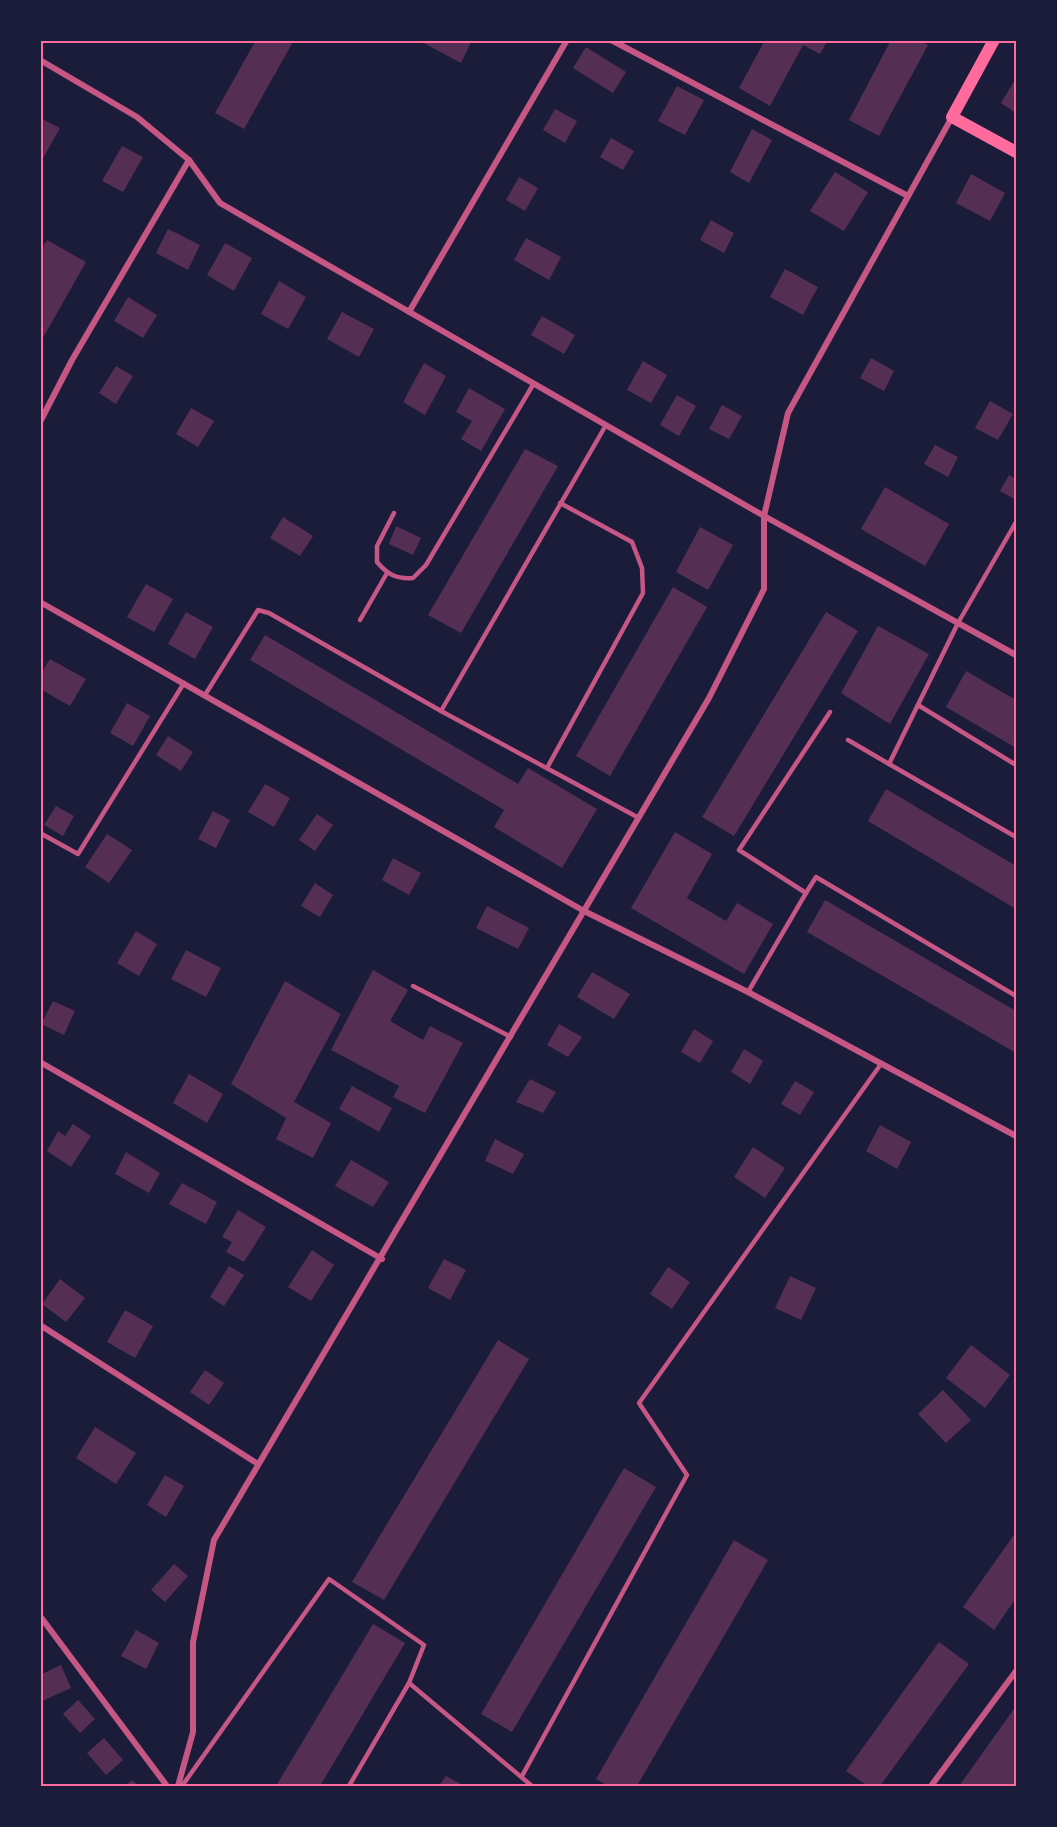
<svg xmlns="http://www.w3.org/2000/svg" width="1057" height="1827" viewBox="0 0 1057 1827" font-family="'Nunito Sans',sans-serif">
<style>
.building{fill:#542f53}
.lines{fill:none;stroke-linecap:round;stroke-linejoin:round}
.service{stroke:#c65784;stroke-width:4.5}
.minor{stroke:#c65784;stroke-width:6}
.secondary{stroke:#ff6b9d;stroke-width:12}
.neatline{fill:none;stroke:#ff6b9d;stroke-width:2}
</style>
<rect width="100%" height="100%" fill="#1b1b3a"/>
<g class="building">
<polygon points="256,40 294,40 244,129 215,113"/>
<polygon points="418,40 472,40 461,63"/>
<polygon points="765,40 828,40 820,54 803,45 770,106 739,88"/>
<polygon points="891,40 920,40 928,45 879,136 849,120"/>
<polygon points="586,47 626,72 613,93 573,68"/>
<polygon points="1016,78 1016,113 1001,103"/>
<polygon points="677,86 704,100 685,135 658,121"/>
<polygon points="555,109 577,121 565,143 543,130"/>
<polygon points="40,118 60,128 40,164"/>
<polygon points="752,129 772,140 749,183 730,172"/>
<polygon points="611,138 634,151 623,170 600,157"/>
<polygon points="122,146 143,157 123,192 102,181"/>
<polygon points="835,172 868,192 844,231 810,211"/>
<polygon points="971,174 1005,193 990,221 956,203"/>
<polygon points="519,177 538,188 525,211 506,200"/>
<polygon points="711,220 734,233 724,253 700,240"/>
<polygon points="168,229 200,245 188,270 156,253"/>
<polygon points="526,238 561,257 549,280 514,260"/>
<polygon points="47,240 86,262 40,343 40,251"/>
<polygon points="225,243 252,258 234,291 207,275"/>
<polygon points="785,269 818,287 803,315 770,297"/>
<polygon points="279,281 306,297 288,329 261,314"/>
<polygon points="128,297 157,315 143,338 114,321"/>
<polygon points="342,312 374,329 359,357 327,339"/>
<polygon points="542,316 575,335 564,354 531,335"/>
<polygon points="871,358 894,371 884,391 860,378"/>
<polygon points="643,361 667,375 651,403 627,390"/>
<polygon points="424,363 446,376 425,415 403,402"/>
<polygon points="116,366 133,376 116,404 99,393"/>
<polygon points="469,388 505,409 481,451 461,439 472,421 456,412"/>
<polygon points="677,395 696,406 679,436 660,425"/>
<polygon points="990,401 1013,414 998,440 975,428"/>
<polygon points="722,405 742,416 729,439 709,429"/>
<polygon points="191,408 214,421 198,447 176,434"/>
<polygon points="935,445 958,457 948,477 924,464"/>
<polygon points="525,449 558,466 461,633 428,615"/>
<polygon points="1009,475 1016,479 1016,500 1000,491"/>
<polygon points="885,487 949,524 925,566 861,529"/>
<polygon points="283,517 313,536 300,556 270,538"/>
<polygon points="396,526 421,538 413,555 389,544"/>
<polygon points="700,527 733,545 708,590 676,572"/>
<polygon points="146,584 173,599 154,632 127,617"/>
<polygon points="673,587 707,607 610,776 576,756"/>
<polygon points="186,612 213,627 195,659 168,644"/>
<polygon points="826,612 858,631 734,836 702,817"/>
<polygon points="878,626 929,654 890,724 841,693"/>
<polygon points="265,635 518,784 528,768 597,809 562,868 494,827 504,810 250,660"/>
<polygon points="50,659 86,679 70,706 40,689 40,675"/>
<polygon points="966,671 1016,700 1016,748 946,707"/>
<polygon points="127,703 150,716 133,746 110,733"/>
<polygon points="168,736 193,752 181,771 156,755"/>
<polygon points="265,784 290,798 274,827 248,812"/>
<polygon points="886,789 1016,866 1016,909 868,821"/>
<polygon points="56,806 74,816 63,836 44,825"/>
<polygon points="213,811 230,820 216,848 198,839"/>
<polygon points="317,814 333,825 315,851 299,840"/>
<polygon points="675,832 712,854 687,898 726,921 737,903 773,924 744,974 631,908"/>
<polygon points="107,834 132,850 109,883 85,867"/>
<polygon points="393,858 421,873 409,895 382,880"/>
<polygon points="315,883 333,895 320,917 301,906"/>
<polygon points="825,900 1016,1011 1016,1053 807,932"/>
<polygon points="487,906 529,928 518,949 476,928"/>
<polygon points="136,931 157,944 139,976 117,963"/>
<polygon points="186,950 221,968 206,997 171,979"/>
<polygon points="373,970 408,990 390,1021 423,1040 430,1026 463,1043 425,1113 393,1097 399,1086 331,1050"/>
<polygon points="592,972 630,994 614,1019 577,997"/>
<polygon points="285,981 341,1014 294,1102 331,1123 313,1158 276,1139 286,1118 231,1084"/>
<polygon points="53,1001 75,1011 64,1035 41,1024"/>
<polygon points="559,1024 582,1037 568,1057 547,1045"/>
<polygon points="694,1029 713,1041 700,1063 681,1052"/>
<polygon points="744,1049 763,1061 750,1084 731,1072"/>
<polygon points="189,1074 223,1094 207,1123 173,1103"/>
<polygon points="530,1079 556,1092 543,1113 516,1102"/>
<polygon points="795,1081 814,1092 800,1115 781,1104"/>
<polygon points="352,1086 392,1108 379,1132 339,1109"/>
<polygon points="73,1124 91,1136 71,1167 47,1151 58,1131 65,1136"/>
<polygon points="880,1125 911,1142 897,1169 866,1151"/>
<polygon points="495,1139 524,1154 513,1174 485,1161"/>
<polygon points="753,1147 785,1168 765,1198 734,1177"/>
<polygon points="126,1152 160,1173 149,1193 115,1174"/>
<polygon points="351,1160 389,1182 373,1207 335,1186"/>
<polygon points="182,1183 217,1202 206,1224 169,1204"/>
<polygon points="238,1210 266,1227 244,1262 226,1252 232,1242 222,1237"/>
<polygon points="312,1250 334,1265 311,1301 288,1287"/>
<polygon points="444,1259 466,1270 450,1300 428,1288"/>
<polygon points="229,1266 244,1275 224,1306 210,1297"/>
<polygon points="668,1267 690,1282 672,1309 650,1294"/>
<polygon points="790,1276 816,1288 801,1320 775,1308"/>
<polygon points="60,1279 85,1298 66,1322 42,1304"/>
<polygon points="125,1310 153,1326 135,1358 107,1342"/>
<polygon points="498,1340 529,1359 384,1600 352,1582"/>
<polygon points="971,1345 1010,1375 985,1408 946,1378"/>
<polygon points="205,1370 224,1383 209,1405 190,1392"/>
<polygon points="943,1390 971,1420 946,1443 918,1414"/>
<polygon points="95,1427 136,1453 116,1484 76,1458"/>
<polygon points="624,1468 656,1487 512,1732 481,1714"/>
<polygon points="165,1475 184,1486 166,1517 147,1505"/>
<polygon points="1016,1532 1016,1598 994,1630 963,1607"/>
<polygon points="734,1540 768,1560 637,1786 608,1786 596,1779"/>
<polygon points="174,1564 188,1576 165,1602 151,1590"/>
<polygon points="373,1624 405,1643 320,1786 276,1786"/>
<polygon points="136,1630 159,1643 146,1669 121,1656"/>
<polygon points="939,1642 969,1664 880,1786 868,1786 846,1771"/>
<polygon points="61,1665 71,1688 40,1702 40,1675"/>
<polygon points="78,1700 95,1719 80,1733 63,1714"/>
<polygon points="1016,1706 1016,1786 959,1786"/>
<polygon points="104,1738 123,1760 106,1775 87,1753"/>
<polygon points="446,1776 465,1786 439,1786"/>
<polygon points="132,1780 139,1786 125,1786"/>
</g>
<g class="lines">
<g class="service">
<path d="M394,513L377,546V562C388,575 396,579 413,578L426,565L534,383"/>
<polyline points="1016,522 958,623 889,764 1016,837"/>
<polyline points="360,620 387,573"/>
<polyline points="205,695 258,610 269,613 441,711 639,818"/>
<polyline points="918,705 1016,765"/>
<polyline points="441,711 606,425"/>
<polyline points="848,740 889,764"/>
<polyline points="547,768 643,593 642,568 632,542 560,503"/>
<polyline points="40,833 78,854 184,683"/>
<polyline points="806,893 816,877 1016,996"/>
<polyline points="413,986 511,1037"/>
<polyline points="748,992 806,893 739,850 830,712"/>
<polyline points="409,1683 532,1786"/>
<polyline points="522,1776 687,1475 639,1403 881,1064"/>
<polyline points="182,1786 329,1579 424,1645 409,1683 349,1786"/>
</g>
<g class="minor">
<polyline points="611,40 908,196"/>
<polyline points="40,60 137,117 189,160 220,203 764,516 1016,655"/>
<polyline points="409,312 567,40"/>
<polyline points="40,422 72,360 189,160"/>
<polyline points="40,602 584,911 748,992 1016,1136"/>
<polyline points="40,1062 382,1259"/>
<polyline points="40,1325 258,1464"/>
<polyline points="40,1616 167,1786"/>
<polyline points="178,1786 193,1732 193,1642 214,1540 709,698 764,589 764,516 788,413 952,117"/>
<polyline points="931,1786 1016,1671"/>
</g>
<polyline class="secondary" points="994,40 952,117 1016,152"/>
</g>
<rect width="1057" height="1827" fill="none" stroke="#1b1b3a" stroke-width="84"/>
<rect x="42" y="42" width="973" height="1743" class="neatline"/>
</svg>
